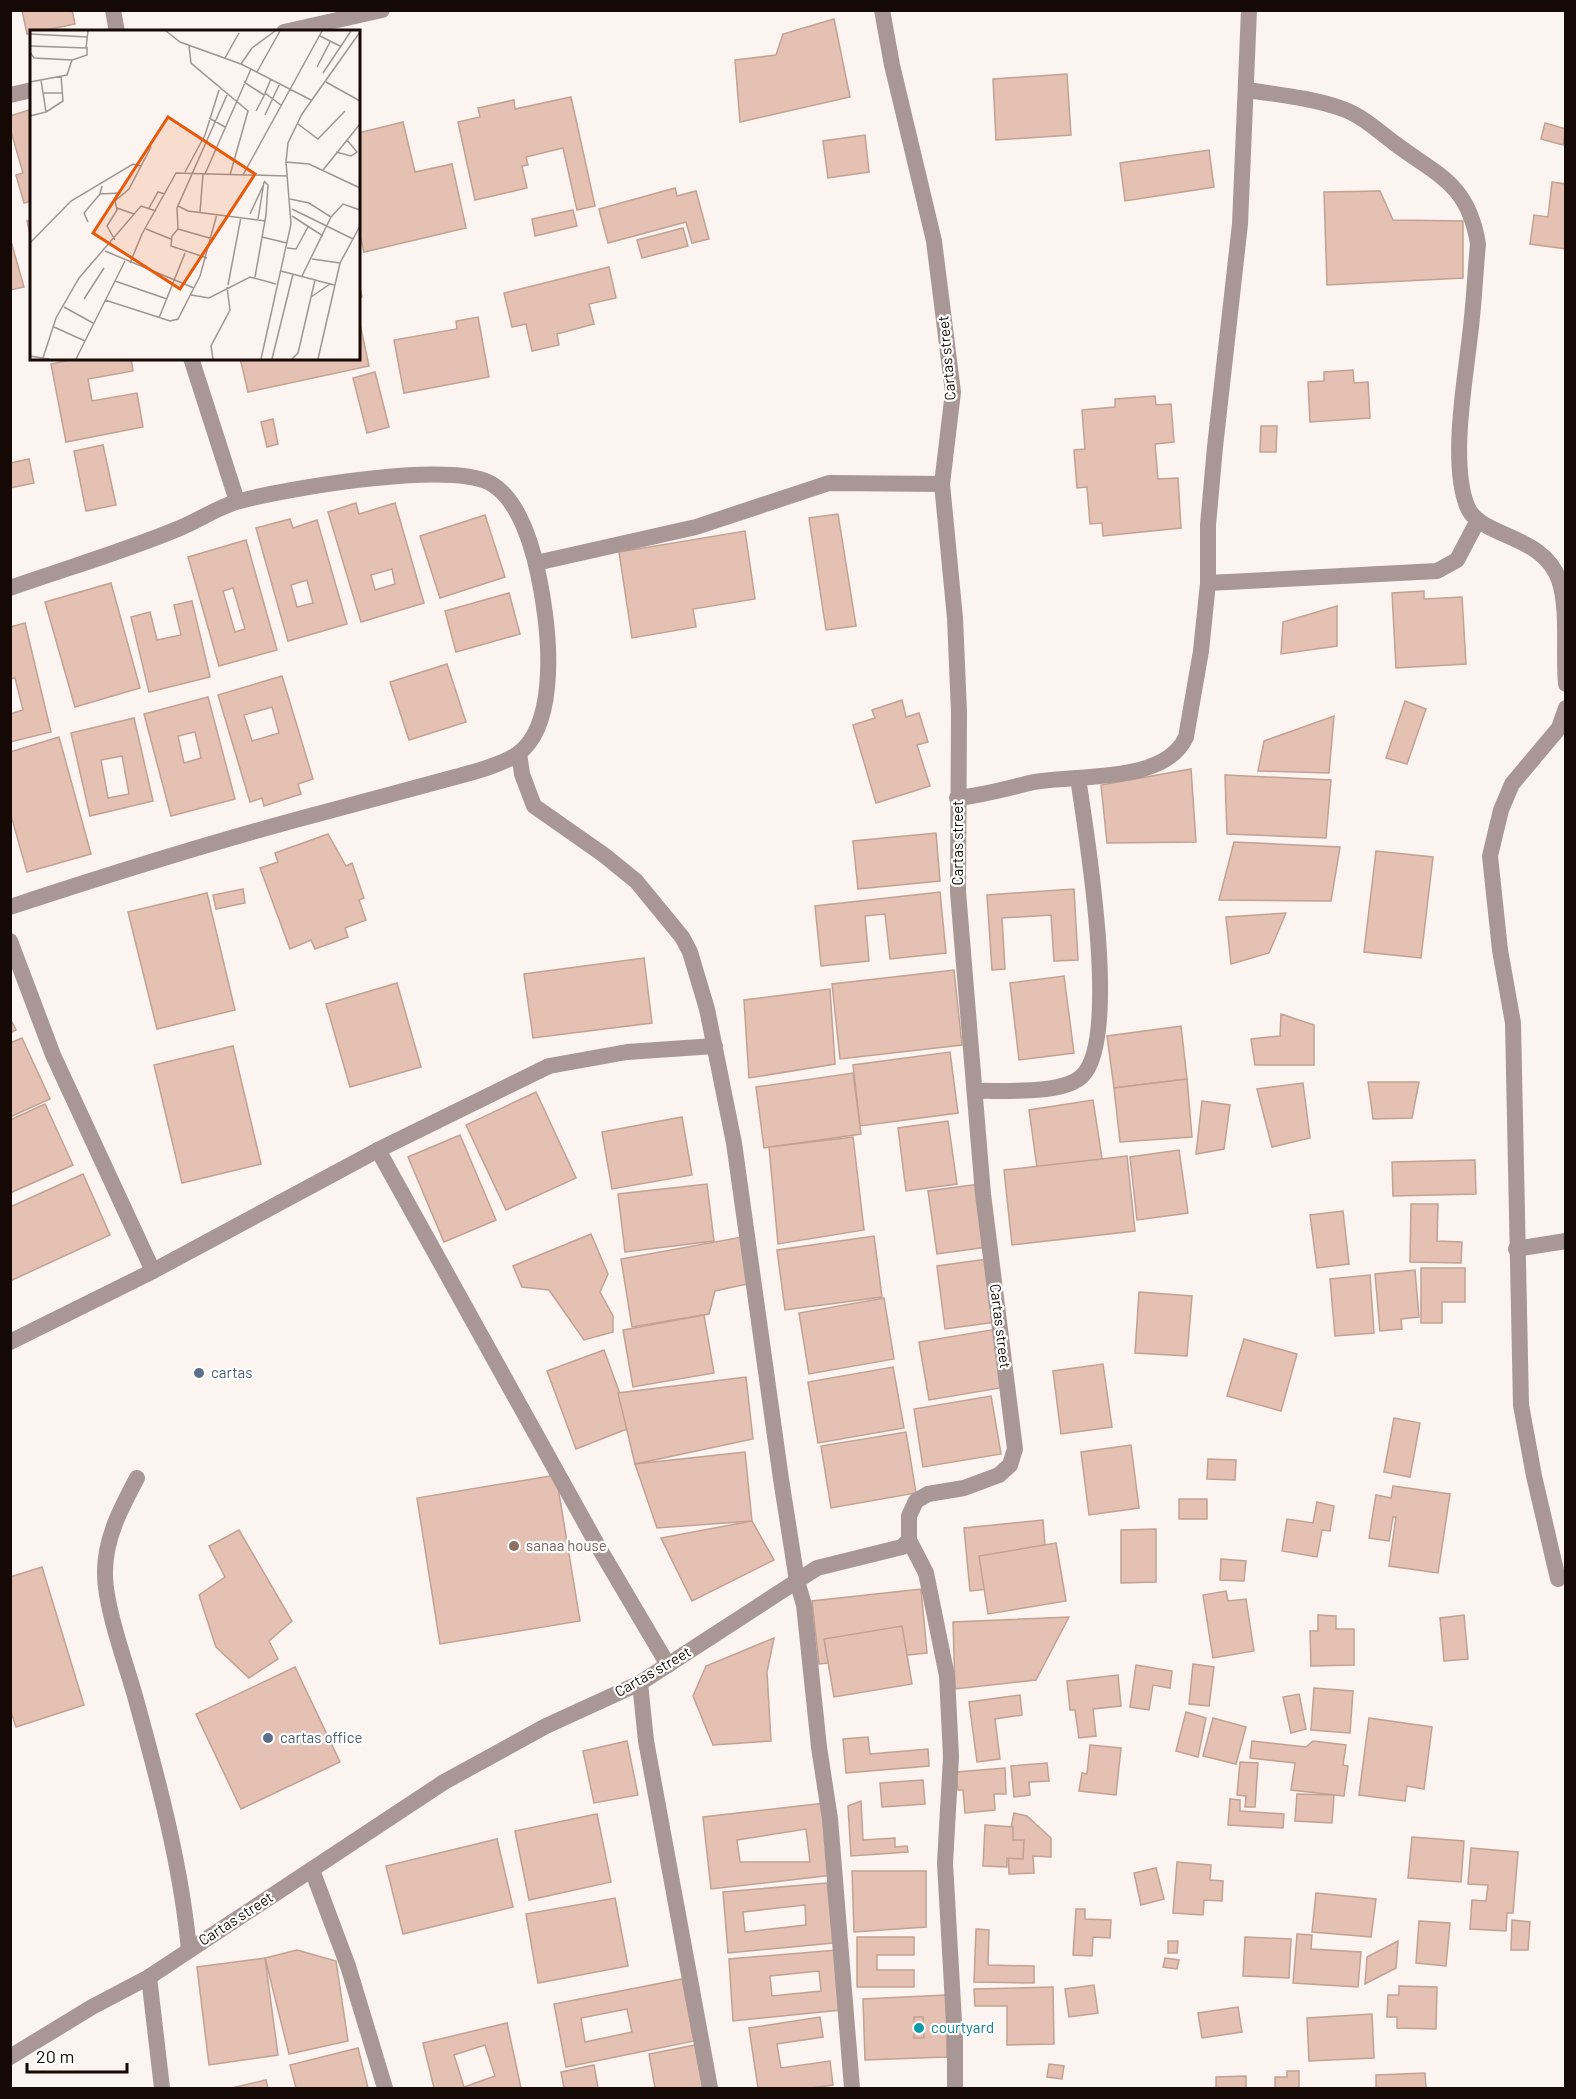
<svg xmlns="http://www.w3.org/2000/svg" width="1576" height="2099" viewBox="0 0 1576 2099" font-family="Barlow,sans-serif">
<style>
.building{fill:#e4c1b2;stroke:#c3a193;stroke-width:1.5;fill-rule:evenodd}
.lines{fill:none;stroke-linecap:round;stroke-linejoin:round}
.service{stroke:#a89795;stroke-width:16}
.minor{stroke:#a89795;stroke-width:16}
.service-dot{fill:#5c6f8a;stroke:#fff;stroke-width:2}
.education-dot{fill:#8d6e63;stroke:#fff;stroke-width:2}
.culture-dot{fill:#0f9aa8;stroke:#fff;stroke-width:2}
.labels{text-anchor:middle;stroke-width:4.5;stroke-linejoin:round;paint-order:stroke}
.street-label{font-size:15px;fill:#140905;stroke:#fff}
.service-label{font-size:15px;fill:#4e5e75;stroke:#fff;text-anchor:start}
.education-label{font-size:15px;fill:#785e54;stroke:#fff;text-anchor:start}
.culture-label{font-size:15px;fill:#0d838f;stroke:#fff;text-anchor:start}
.inset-road{fill:none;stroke:#9f9692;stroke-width:1.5}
.view{fill:#e8590c;fill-opacity:0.15;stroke:#e8590c;stroke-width:3}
.inset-edge{fill:none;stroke:#140905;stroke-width:3}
</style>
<rect width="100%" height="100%" fill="#fbf4f0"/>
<g class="building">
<polygon points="22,10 72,10 75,24 27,34"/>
<polygon points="834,19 850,97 740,122 735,60 776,55 783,34"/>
<polygon points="1067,74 1071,135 996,140 993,79"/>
<polygon points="571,97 595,206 577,210 563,148 526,157 528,165 522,166 527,188 475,200 458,122 480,117 478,108 514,100 515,109"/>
<polygon points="32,109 32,201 24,203 16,175 23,173 10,128 10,116"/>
<polygon points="403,122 415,172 452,164 466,228 364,252 358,227 358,133"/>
<polygon points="1545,123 1566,129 1563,145 1541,139"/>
<polygon points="865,135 869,172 828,178 823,141"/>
<polygon points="1209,150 1214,187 1125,201 1120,163"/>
<polygon points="1552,182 1566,184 1566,249 1530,244 1534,215 1548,217"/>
<polygon points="675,188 677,196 696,191 709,239 692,243 686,222 608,243 599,209"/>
<polygon points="1380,191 1393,220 1463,221 1463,278 1327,285 1324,192"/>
<polygon points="573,210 577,226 535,236 532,219"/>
<polygon points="32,219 32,242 27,221"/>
<polygon points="683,228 688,246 642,258 637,240"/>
<polygon points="10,238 24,287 10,290"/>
<polygon points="609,267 616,298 589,304 594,324 557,334 559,345 532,351 526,324 512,327 504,293"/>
<polygon points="358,278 362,297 358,298"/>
<polygon points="478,317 489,377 404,393 394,340 457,329 456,321"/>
<polygon points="360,324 369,366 248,392 240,358 358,358"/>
<polygon points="79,358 131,358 133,371 88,379 92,401 137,393 143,427 66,442 51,364"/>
<polygon points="1353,370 1354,383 1368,382 1370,418 1310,422 1308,382 1324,381 1324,372"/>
<polygon points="375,372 389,427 367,433 353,378"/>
<polygon points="1155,396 1156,405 1171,404 1174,442 1155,444 1158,479 1178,478 1181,528 1103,536 1102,523 1090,524 1087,487 1077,488 1074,450 1085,449 1082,410 1115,407 1115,399"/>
<polygon points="273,419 278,444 267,447 261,422"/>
<polygon points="1261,426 1277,426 1276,452 1260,452"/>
<polygon points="103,445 116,505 86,511 74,451"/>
<polygon points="29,459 34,483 10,488 10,463"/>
<path d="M356,503L359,514L395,503L424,603L361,622L328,512ZM392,569L395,584L375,590L371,575Z"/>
<polygon points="838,514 856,626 826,630 809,518"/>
<polygon points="485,515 505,577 440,598 420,536"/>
<path d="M290,519L293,528L317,520L347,624L288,641L256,528ZM307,580L313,603L297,607L291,585Z"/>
<polygon points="745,531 755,599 693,609 696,627 632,638 619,552"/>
<path d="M246,540L277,650L219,666L188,557ZM233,588L245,629L235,632L223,591Z"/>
<polygon points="111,583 140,688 75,707 45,602"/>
<polygon points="1424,591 1424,599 1462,597 1466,664 1396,668 1392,593"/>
<polygon points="509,593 520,634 456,652 445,611"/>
<polygon points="192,601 210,677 149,692 131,617 150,612 157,640 181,635 174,605"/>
<polygon points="1337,606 1337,646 1281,654 1283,622"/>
<polygon points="25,623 51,732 10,742 10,714 23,710 15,678 10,679 10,627"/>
<polygon points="447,664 466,722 409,740 390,682"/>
<path d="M282,676L313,779L298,784L301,794L264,806L262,798L250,802L218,695ZM272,707L279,733L252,741L244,715Z"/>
<path d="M208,697L235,799L171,816L144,714ZM195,732L201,758L184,763L178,736Z"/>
<polygon points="902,700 906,717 919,713 928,742 917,745 930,786 876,803 853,725 875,718 872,710"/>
<polygon points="1405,701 1426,709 1407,764 1386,758"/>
<polygon points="1334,716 1329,773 1258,771 1264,741"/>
<path d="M134,718L153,801L90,816L71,733ZM122,756L129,794L108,798L101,760Z"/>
<polygon points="59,737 91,854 27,872 10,812 10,752"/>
<polygon points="1191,769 1196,842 1107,843 1101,785"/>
<polygon points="1225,775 1331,780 1326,838 1227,834"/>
<polygon points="936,833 940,881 858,889 853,841"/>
<polygon points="328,834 346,866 352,863 364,898 359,900 366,920 345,928 348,937 315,949 311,940 290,949 260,868 278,862 275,853"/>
<polygon points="1234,842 1340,847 1331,901 1219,900"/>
<polygon points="1376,851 1433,857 1421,958 1364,952"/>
<polygon points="243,889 245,903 216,909 213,895"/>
<polygon points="1074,889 1078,960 1054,961 1051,915 1002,918 1005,969 992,970 987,895"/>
<polygon points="940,892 946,953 890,959 885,914 865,916 869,961 821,966 815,906"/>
<polygon points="207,893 235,1010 157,1029 128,912"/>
<polygon points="1286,913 1269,953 1231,964 1226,917"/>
<polygon points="644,958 652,1023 533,1038 524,974"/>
<polygon points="954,970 962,1045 840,1059 832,984"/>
<polygon points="1064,976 1074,1053 1019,1060 1010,983"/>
<polygon points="397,983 421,1067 350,1087 326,1004"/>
<polygon points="830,989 835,1064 749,1078 744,1000"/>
<polygon points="1281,1014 1314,1025 1314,1065 1255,1065 1251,1039 1280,1036"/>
<polygon points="10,1018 16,1030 10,1033"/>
<polygon points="1181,1026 1187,1079 1114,1088 1107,1036"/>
<polygon points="22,1038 50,1099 10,1117 10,1043"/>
<polygon points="233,1046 261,1164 182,1183 154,1065"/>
<polygon points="950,1052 958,1113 860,1126 853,1065"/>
<polygon points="853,1073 861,1134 764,1148 756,1087"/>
<polygon points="1187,1079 1192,1137 1120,1142 1114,1088"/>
<polygon points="1368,1082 1419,1082 1412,1118 1373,1119"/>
<polygon points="1303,1083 1310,1138 1272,1147 1257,1089"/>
<polygon points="536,1092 576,1178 506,1210 466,1125"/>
<polygon points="1093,1100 1103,1165 1038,1175 1029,1110"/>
<polygon points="1202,1101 1230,1105 1224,1149 1196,1154"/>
<polygon points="45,1104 73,1165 10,1193 10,1120"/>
<polygon points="682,1117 692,1175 612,1189 602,1132"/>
<polygon points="948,1121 957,1184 906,1191 898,1128"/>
<polygon points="460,1135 496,1220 444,1242 408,1157"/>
<polygon points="853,1137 864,1230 778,1244 769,1147"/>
<polygon points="1179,1150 1188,1213 1137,1220 1130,1157"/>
<polygon points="1127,1156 1135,1231 1012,1245 1004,1170"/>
<polygon points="1475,1160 1476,1194 1393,1196 1392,1162"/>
<polygon points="83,1174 110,1235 10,1281 10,1207"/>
<polygon points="707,1184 714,1241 625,1252 618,1194"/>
<polygon points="979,1184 987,1247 937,1254 928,1191"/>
<polygon points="1411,1204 1438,1204 1437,1241 1462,1242 1461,1263 1410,1262"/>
<polygon points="1343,1211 1349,1264 1317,1268 1310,1215"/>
<polygon points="591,1234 608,1274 600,1292 613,1316 613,1332 584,1340 549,1290 522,1287 513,1266"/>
<polygon points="874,1236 882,1297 785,1310 777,1250"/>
<polygon points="742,1237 752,1283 715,1291 709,1314 632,1327 621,1259"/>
<polygon points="987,1259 996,1322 945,1329 937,1266"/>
<polygon points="1421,1268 1465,1268 1465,1302 1442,1302 1442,1323 1421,1323"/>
<polygon points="1415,1270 1419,1317 1401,1319 1402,1329 1380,1331 1375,1274"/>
<polygon points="1370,1275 1374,1333 1335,1336 1330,1279"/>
<polygon points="1139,1292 1192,1296 1187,1356 1135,1353"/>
<polygon points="884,1298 894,1359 809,1374 799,1313"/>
<polygon points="704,1315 714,1373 633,1387 623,1330"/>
<polygon points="997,1329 1006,1387 929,1400 919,1342"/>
<polygon points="1244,1339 1297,1354 1281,1411 1227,1396"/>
<polygon points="604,1350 632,1427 576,1449 547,1371"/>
<polygon points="1103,1364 1112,1427 1061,1434 1053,1371"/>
<polygon points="893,1367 904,1428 818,1443 808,1382"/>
<polygon points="746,1377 753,1439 635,1464 618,1393"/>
<polygon points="991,1396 1001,1454 923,1467 914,1409"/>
<polygon points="1394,1418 1420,1423 1410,1477 1384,1472"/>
<polygon points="906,1432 916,1493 831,1508 821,1446"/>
<polygon points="1131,1445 1139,1508 1089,1515 1081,1452"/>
<polygon points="745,1452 752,1521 657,1528 635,1464"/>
<polygon points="1208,1459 1236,1460 1235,1480 1207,1479"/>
<polygon points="556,1475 580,1621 440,1644 417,1498"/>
<polygon points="1393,1486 1450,1494 1438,1573 1389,1566 1396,1517 1393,1517 1389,1541 1369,1538 1376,1495 1391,1498"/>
<rect x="1179" y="1499" width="28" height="20"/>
<polygon points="1317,1502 1334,1506 1330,1531 1322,1530 1317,1557 1282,1551 1287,1519 1313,1523"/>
<polygon points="1043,1520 1048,1583 970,1591 964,1528"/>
<polygon points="752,1521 774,1560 692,1601 661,1538"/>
<polygon points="1156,1529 1156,1582 1121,1583 1121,1530"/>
<polygon points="239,1530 292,1621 269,1641 278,1659 249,1678 216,1647 199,1595 225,1577 209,1546"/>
<polygon points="1056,1543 1066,1601 988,1614 979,1556"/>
<polygon points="1221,1559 1246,1561 1244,1581 1220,1580"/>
<polygon points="42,1567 84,1705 16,1727 10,1709 10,1577"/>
<polygon points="921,1589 927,1653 819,1664 812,1601"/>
<polygon points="1226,1591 1228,1601 1246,1599 1254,1651 1213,1658 1203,1595"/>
<polygon points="1318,1615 1336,1616 1336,1629 1354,1629 1354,1665 1311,1666 1310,1631 1318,1631"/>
<polygon points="1464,1615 1468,1659 1444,1661 1440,1618"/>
<polygon points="1069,1617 1036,1680 955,1689 953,1622"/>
<polygon points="902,1626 912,1684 834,1697 824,1639"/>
<polygon points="774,1638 767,1672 771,1741 713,1745 693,1696 706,1666"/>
<polygon points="1193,1664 1214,1667 1209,1706 1189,1704"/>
<polygon points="1136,1665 1172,1671 1170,1688 1153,1685 1149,1710 1130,1707"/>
<polygon points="295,1667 340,1762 241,1809 196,1714"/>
<polygon points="1118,1675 1121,1706 1093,1709 1096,1736 1079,1738 1075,1710 1070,1710 1067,1681"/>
<polygon points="1314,1688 1353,1691 1350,1733 1311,1730"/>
<polygon points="1299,1694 1306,1729 1291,1733 1283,1697"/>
<polygon points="1020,1695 1022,1715 995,1719 1000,1759 977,1762 969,1702"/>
<polygon points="1186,1712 1206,1718 1198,1757 1176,1751"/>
<polygon points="1213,1718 1246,1727 1236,1764 1203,1756"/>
<polygon points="1369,1718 1432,1727 1424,1789 1407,1786 1405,1801 1359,1795"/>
<polygon points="868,1737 870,1754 928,1749 929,1766 846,1773 843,1739"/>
<polygon points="627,1741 638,1795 594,1803 583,1751"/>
<polygon points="1252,1741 1306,1747 1313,1741 1346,1745 1343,1765 1348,1766 1344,1796 1291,1790 1295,1763 1250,1758"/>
<polygon points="1090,1745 1121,1748 1116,1795 1079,1791 1082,1773 1087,1774"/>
<polygon points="1240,1762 1258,1763 1255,1807 1245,1807 1246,1796 1237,1795"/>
<polygon points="1047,1763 1049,1781 1029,1782 1030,1795 1014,1797 1011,1766"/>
<polygon points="1005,1768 1006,1794 994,1794 995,1810 965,1813 963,1790 958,1790 956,1772"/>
<polygon points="923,1780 925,1804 882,1807 880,1783"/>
<polygon points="1297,1794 1334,1795 1332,1823 1295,1821"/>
<polygon points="1230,1799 1240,1800 1240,1811 1284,1814 1283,1828 1228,1825"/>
<polygon points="861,1801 863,1840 895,1838 895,1847 907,1846 908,1852 851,1856 848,1806"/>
<path d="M825,1803L833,1875L711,1889L703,1817ZM806,1829L810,1862H740L737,1840Z"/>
<polygon points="1014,1813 1027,1816 1051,1838 1051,1857 1033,1856 1034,1873 1009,1874 1008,1842"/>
<polygon points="597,1814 611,1882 529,1900 515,1831"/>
<polygon points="985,1825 1013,1827 1013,1840 1024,1840 1023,1859 1007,1858 1007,1867 983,1866"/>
<polygon points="1412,1837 1464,1841 1461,1882 1408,1878"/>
<polygon points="497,1839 513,1907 403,1934 386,1866"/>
<polygon points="1471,1848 1518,1852 1513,1913 1507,1913 1506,1931 1470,1929 1472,1900 1486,1901 1488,1885 1468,1884"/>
<polygon points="1177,1862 1211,1865 1210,1880 1223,1881 1222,1901 1204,1900 1203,1915 1173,1913"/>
<polygon points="1156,1868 1164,1899 1141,1905 1134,1873"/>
<polygon points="852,1871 926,1871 926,1927 854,1932"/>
<path d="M827,1883L833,1943L728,1953L723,1892ZM805,1905L806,1925L745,1932L743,1912Z"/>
<polygon points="1316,1893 1376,1899 1371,1937 1312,1932"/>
<polygon points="615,1898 628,1966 538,1983 526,1914"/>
<polygon points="1076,1909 1085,1909 1085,1919 1111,1920 1110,1938 1093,1937 1092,1956 1073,1955"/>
<polygon points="1512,1920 1530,1922 1528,1950 1511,1950"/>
<polygon points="1419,1921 1450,1923 1446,1966 1416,1963"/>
<polygon points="976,1929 989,1930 988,1965 1034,1966 1034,1983 974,1982"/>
<polygon points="1297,1934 1312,1935 1311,1949 1361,1952 1358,1987 1293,1983"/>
<polygon points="857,1937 914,1937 914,1955 877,1955 877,1970 914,1970 914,1987 857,1987"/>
<polygon points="1245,1937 1291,1939 1289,1978 1243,1976"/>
<polygon points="1168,1941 1178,1941 1177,1953 1168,1953"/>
<polygon points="1398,1941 1396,1968 1365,1984 1367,1957"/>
<polygon points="297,1950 336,1961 348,2041 289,2054 265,1958"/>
<path d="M837,1950L841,2010L733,2021L729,1959ZM819,1971L821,1991L772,1996L770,1976Z"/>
<polygon points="265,1958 278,2055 209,2065 197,1967"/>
<polygon points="1165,1958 1179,1960 1177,1969 1163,1967"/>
<path d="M682,1979L694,2041L566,2067L554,2004ZM627,2009L632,2032L585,2042L581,2018Z"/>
<polygon points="1094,1985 1098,2013 1069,2017 1065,1989"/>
<polygon points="1399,1986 1437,1987 1436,2029 1397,2028 1397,2017 1387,2017 1388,1995 1399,1995"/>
<polygon points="1053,1987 1054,2044 1007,2045 1007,2006 975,2006 974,1989"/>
<polygon points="946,1995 947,2057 865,2060 863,1999"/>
<polygon points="1238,2007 1242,2032 1202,2038 1198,2013"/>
<polygon points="1372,2014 1374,2058 1309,2061 1307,2018"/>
<polygon points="820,2017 823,2037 777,2044 781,2068 830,2061 833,2085 811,2088 758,2088 749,2028"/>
<polygon points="914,2017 923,2017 924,2038 914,2038"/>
<path d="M507,2023L521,2088H434L423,2043ZM485,2045L495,2076L464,2087L454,2055Z"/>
<polygon points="695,2045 703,2088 655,2088 649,2054"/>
<polygon points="358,2048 368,2088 296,2088 290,2065"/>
<polygon points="1049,2064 1064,2066 1062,2079 1047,2077"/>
<polygon points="594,2065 598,2088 564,2088 561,2072"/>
<polygon points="1287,2071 1299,2071 1299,2088 1275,2088 1275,2077 1287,2077"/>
<polygon points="1425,2073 1426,2088 1376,2088 1376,2075"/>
<polygon points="1246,2076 1246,2088 1216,2088 1216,2077"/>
<polygon points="266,2080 268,2088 232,2088"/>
</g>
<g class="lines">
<path class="service" d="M137,1478C121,1508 105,1538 105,1572C104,1604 126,1664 135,1696C158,1780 181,1864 189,1950"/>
<g class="minor">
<polyline points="113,10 117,32"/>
<polyline points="284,32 382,10"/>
<path d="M1248,90C1280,95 1312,98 1343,109C1362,116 1377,130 1393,142C1436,175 1468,182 1478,244C1475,274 1474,305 1470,335C1465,382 1450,462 1467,506C1479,538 1543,533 1559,580C1569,609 1563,653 1566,684"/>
<polyline points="10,95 32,90"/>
<polyline points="191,358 237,501"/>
<polyline points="536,563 696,527 829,483 942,484"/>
<polyline points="1208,583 1437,571 1457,560 1477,522"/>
<path d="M10,588C67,568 125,551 180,528C200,520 219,506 240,501C289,488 448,461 490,483C527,503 540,576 545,614C550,652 554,726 519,753C501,766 466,774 444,780C406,790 367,801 329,811C222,839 116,872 10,907"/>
<polyline points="519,753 522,774 534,806 604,855 636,881 682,937 690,952 707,1009 734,1143 781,1479 797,1581 804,1605 819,1747 830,1819 852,2088"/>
<path d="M957,798C984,795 1008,788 1034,782C1077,774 1165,784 1186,737L1201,651L1208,583V525L1215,447L1240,224L1249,10"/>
<polyline points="10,941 53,1055 153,1271"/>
<path d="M975,1091C1002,1090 1063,1095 1082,1076C1121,1039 1086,832 1078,778"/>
<polyline points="378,1150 599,1548 668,1665"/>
<polyline points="1516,1249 1566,1241"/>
<polyline points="10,1342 153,1271 378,1150 549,1066 627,1052 715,1046"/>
<polyline points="909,1540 926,1573 947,1676 951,1757 945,1863 955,2039 955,2088"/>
<polyline points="1558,1579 1534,1476 1521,1405 1513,1023 1500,950 1490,856 1501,810 1512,784 1559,728 1566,708"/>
<polyline points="640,1683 646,1741 710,2088"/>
<polyline points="312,1870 348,1966 385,2088"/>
<polyline points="149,1977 162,2088"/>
<polyline points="10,2057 92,2007 149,1977 444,1782 546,1726 640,1683 817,1568 902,1547 909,1540 909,1516 916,1501 928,1494 964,1488 999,1475 1010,1465 1015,1449 983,1194 958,892 959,712 955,618 942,484 953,392 934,241 892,65 882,10"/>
</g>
</g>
<g class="service-dot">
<circle cx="199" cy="1373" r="6"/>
<circle cx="268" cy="1738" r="6"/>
</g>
<circle class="education-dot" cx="514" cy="1546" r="6"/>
<circle class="culture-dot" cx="919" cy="2028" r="6"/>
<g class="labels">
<g class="street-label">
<text transform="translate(947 358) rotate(-95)" y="5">Cartas street</text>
<text transform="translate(958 843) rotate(-90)" y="5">Cartas street</text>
<text transform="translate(1000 1326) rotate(83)" y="5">Cartas street</text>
<text transform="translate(653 1672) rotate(-30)" y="5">Cartas street</text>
<text transform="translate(236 1919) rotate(-33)" y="5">Cartas street</text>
</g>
<g class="service-label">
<text x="211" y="1378">cartas</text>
<text x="280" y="1743">cartas office</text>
</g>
<g class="education-label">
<text x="526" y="1551">sanaa house</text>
</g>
<g class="culture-label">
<text x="931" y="2033">courtyard</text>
</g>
</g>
<g transform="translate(30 30)">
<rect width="330" height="330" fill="#fbf4f0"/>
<path class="inset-road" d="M136,1L150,12L211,34L281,70M0,4L58,7M290,6L310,16M0,16L56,18L58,1M159,16L161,33L218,81L200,145M0,22L4,28L42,30M195,28L209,3M211,34L222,18L245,1M287,37L300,12M227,42L250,1M293,43L321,1M241,49L235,63L252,76M0,52L37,45L42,30L57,25V17M214,52L234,65M296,52L330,71M13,63H33M226,81L235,64M16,82L33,71L31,46M235,85L250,53M0,86L16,82L11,50M179,88L195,97M268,94L288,109L315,81M306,122L321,126L327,122L317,110M256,132L279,134L330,158M293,140L330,94M155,142L175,105L189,60M175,144L221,39M213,145L292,1M72,156L70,164L90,163M260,169L279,173L301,187L272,246M148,176L158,181L235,191M87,178L104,184M119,178L128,162L135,164M262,179L323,209M170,182L173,144M220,184L233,156M262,186L293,206M301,187L313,174L330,180M228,189L234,152M58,192L54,183L70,164M116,199L141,209M148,199L147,178L197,65M148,199L142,206L141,216L177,228M148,199L183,209M232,207L257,213M85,210L77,196L87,180L85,171L99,159L121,117M0,213L41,171L103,134L111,136M257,218L266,219L278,197M75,221L164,258M282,229L310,233M100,233L112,204L146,143L257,146M251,241L304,255M225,247L236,185L238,155L234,151M85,251L137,269M198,255L211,187M161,265L179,268L220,247L246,254M281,267L300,254M54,269L74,238M75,270L140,291L148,289L170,246L187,184M34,277L63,293M129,288L155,223M24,297L55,311M0,326L19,329M13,328L26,288L49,248L111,176L126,181M46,329L95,231M183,329L181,316L200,280L197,257M231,329L261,194L256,132L258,113L272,84L330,2M242,329L263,244M262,329L268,323L285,250M288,329L310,233L330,196"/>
<path class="view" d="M138,87L225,144L150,259L63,203Z"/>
<rect width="330" height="330" class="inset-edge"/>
</g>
<rect width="1576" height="2099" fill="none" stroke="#140905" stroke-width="24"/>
<path d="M27 2063v9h100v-9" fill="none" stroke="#140905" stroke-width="3"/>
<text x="36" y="2063" font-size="18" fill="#140905" stroke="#ffffff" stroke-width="4.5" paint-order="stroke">20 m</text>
</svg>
